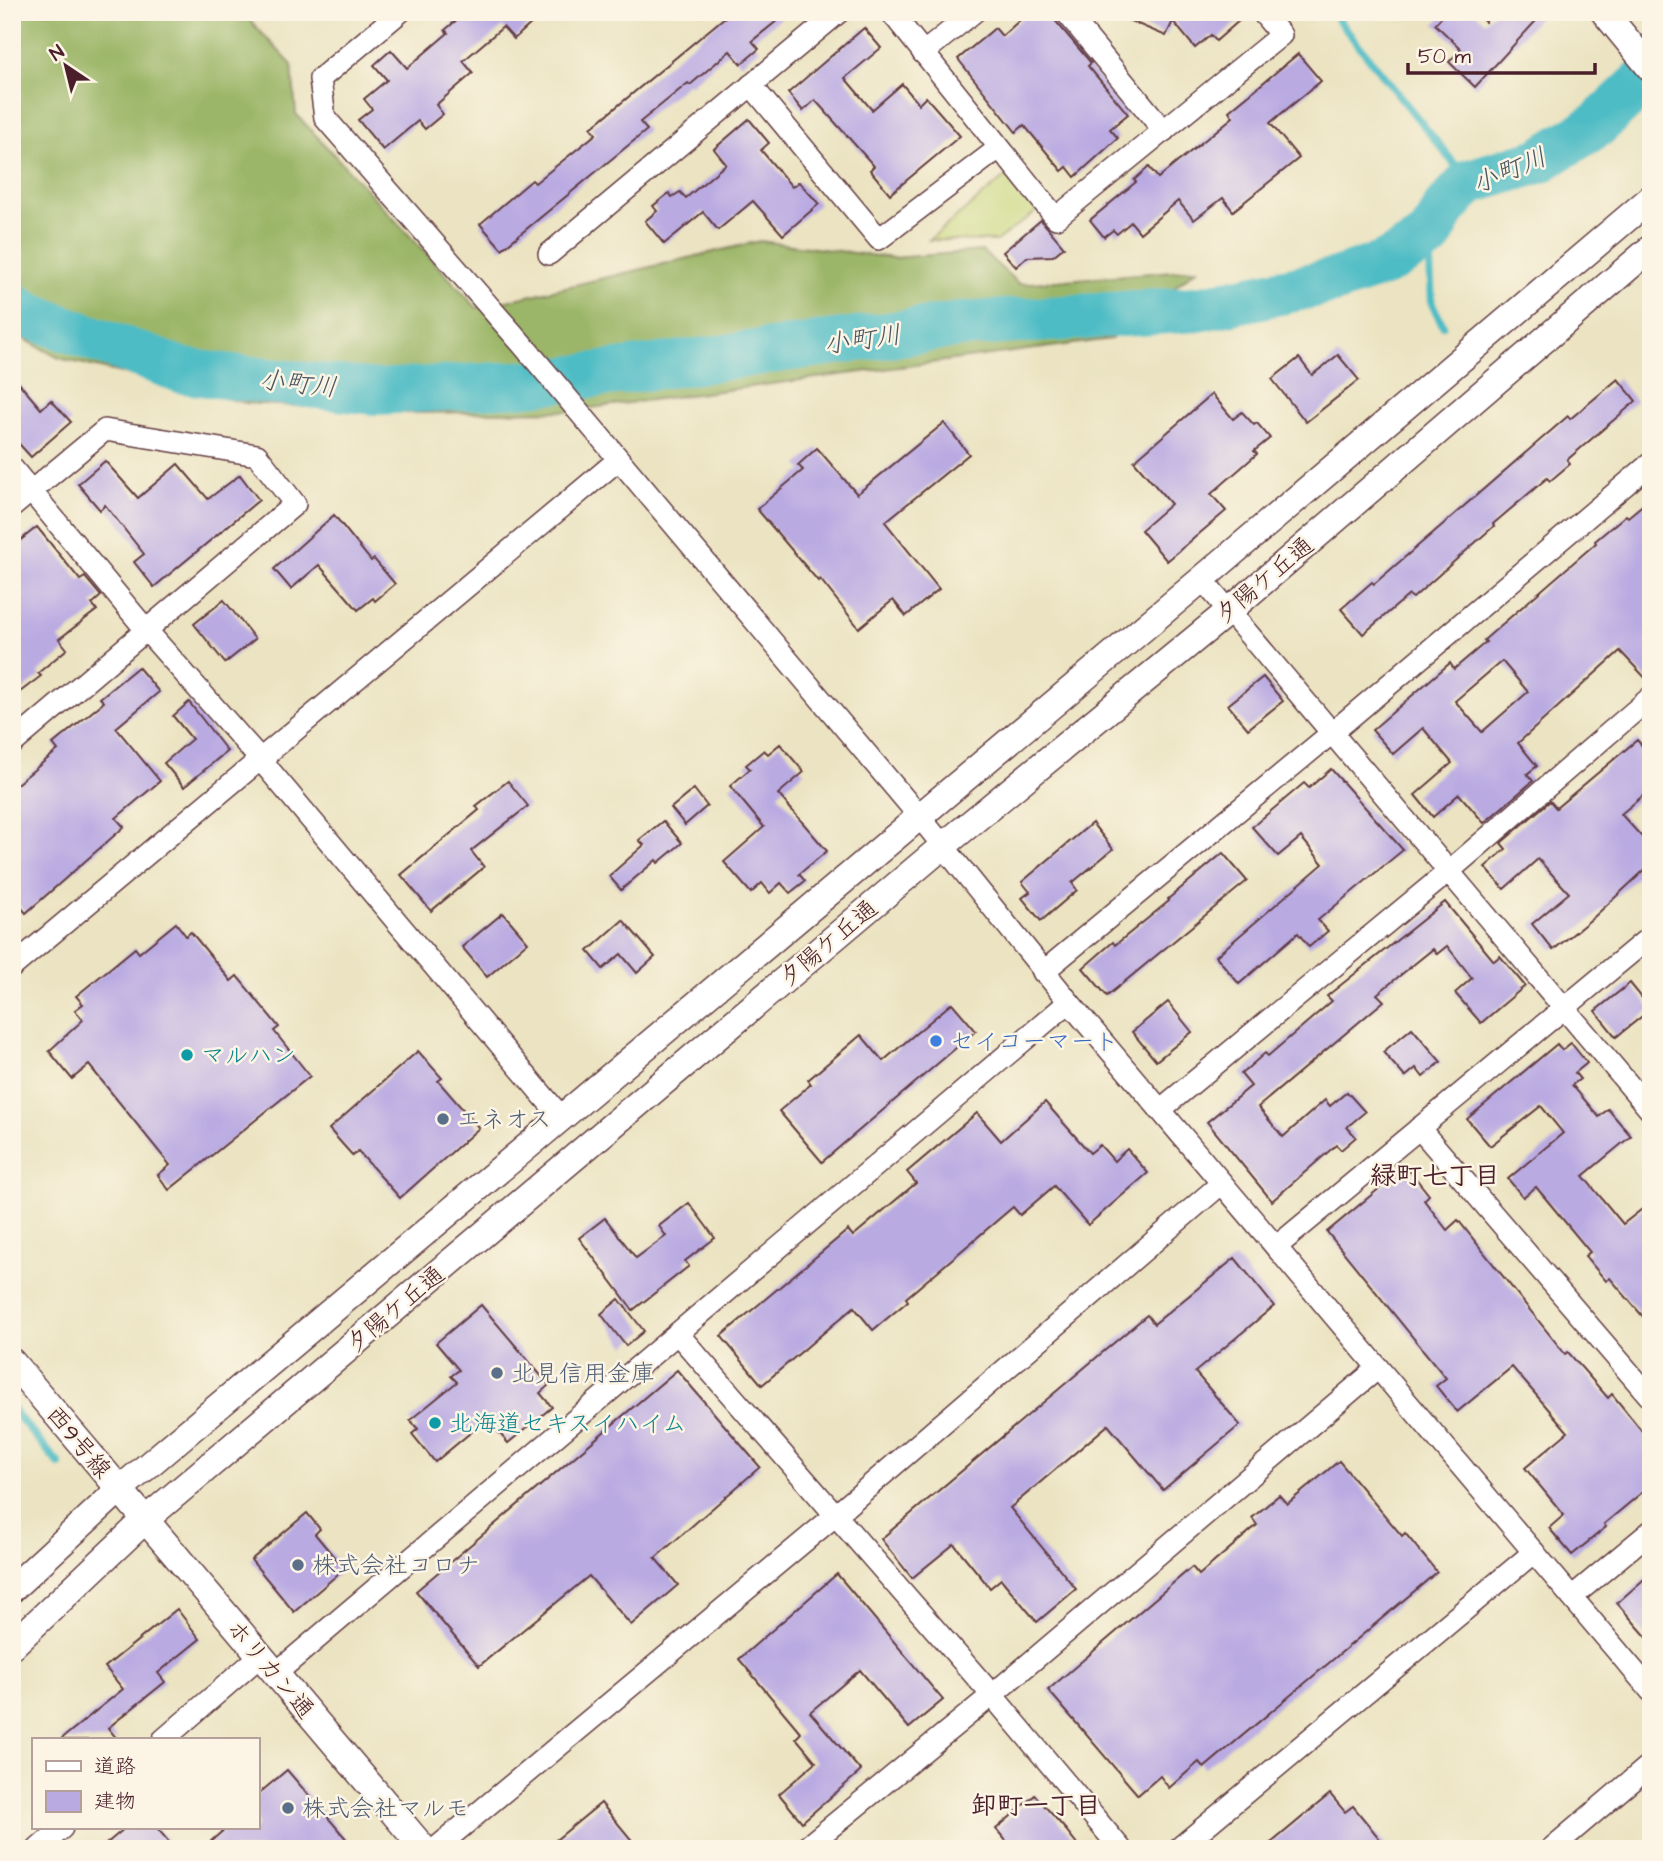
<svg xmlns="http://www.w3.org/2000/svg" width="1663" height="1861" viewBox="0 0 1663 1861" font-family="'Architects Daughter','Klee One',sans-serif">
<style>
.green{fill:#c4d578;stroke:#877a52;stroke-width:2}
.forest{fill:#9bb668;stroke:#726a4a;stroke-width:2}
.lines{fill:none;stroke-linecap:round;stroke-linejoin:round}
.stream{stroke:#4dbcc5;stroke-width:8}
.river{stroke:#4dbcc5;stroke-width:46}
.building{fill:#baaae2;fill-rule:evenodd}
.minor-casing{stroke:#623c42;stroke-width:24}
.tertiary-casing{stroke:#623c42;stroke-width:29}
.minor{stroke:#fff;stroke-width:21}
.tertiary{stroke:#fff;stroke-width:26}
.shop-dot{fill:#3f7fe0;stroke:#fcf5e5;stroke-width:2.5}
.culture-dot{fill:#0f9aa8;stroke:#fcf5e5;stroke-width:2.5}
.service-dot{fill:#5c6f8a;stroke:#fcf5e5;stroke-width:2.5}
.labels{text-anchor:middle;stroke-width:5;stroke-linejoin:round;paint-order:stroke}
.street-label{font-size:24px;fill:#4a1f2b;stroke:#fcf5e5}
.shop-label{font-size:24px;fill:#366cbe;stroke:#fcf5e5;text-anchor:start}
.culture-label{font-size:24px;fill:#0d838f;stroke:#fcf5e5;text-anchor:start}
.service-label{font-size:24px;fill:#4e5e75;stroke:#fcf5e5;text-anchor:start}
.water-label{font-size:26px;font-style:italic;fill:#4b5661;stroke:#fcf5e5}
.neighbourhood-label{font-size:26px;font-weight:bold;fill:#4a1f2b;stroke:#fcf5e5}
</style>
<rect width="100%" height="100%" fill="#fcf5e5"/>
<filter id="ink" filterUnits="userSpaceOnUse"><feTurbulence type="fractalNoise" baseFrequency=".0143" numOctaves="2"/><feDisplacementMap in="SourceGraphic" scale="14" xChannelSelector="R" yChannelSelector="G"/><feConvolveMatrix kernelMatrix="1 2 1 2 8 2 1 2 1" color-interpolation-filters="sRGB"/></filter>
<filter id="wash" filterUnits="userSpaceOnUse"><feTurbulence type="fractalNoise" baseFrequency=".00686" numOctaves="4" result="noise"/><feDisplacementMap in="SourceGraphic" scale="28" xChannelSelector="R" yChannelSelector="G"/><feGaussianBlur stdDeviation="1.57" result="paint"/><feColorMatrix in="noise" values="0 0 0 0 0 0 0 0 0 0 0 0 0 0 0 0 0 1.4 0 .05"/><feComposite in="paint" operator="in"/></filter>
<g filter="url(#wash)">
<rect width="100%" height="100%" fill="#ebe3c1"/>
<polygon class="green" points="1010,173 1040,209 996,241 929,240"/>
<polygon class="forest" points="12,12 242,12 292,65 296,114 477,308 760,241 893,258 982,251 1019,284 1197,269 1111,339 568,411 408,413 246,403 59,358 12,332"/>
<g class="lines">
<g class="stream">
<polyline points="1332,12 1469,182"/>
<polyline points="1429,238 1432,304 1443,325"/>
<polyline points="12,1409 59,1464"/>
</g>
<polyline class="river" points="12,304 31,316 184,371 232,377 376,392 520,384 574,378 959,325 1198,309 1333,281 1386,263 1429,238 1445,208 1469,182 1539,161 1597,125 1651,74"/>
</g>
<g id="blocks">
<g class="building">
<polygon points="466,12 544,12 514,39 503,27 463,61 473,73 436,105 443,114 425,129 418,121 383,150 358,120 372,109 364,99 387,80 374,65 391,50 407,68 448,33 445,30"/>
<polygon points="731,12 788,12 752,41 759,49 741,64 730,51 690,85 688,83 640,122 647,130 502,249 480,224 532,180 535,183 596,134 591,128"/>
<polygon points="1029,12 1048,12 1091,63 1088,66 1128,114 1110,129 1118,138 1075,177 1067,167 1062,171 1024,125 1016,132 958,59 995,28 1002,36"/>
<polygon points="1109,12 1249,12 1216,41 1211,35 1195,48 1173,21 1166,36"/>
<polygon points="1446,12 1474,12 1485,22 1494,12 1544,12 1475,87 1449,62 1461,49 1435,24"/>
<polygon points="864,28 881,48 845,78 872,110 902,84 919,104 926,97 960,136 890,194 870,170 874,166 815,100 803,111 788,93"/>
<polygon points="1298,54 1321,81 1270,123 1299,158 1233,211 1223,198 1194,220 1178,201 1140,233 1131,222 1117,234 1113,230 1104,237 1090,220 1136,182 1134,180 1149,167 1158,178 1233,117 1229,111"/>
<polygon points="749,119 769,143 761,150 792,187 799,182 819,204 783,235 753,201 718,230 703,212 664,244 645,221 657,211 653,206 669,193 672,197 680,192 686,198 726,164 714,149"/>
<polygon points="1041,220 1064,247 1053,256 1027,257 1016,267 1003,252"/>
<polygon points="1338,355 1359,380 1306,422 1272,379 1299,358 1312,375"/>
<polygon points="12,375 41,409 51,400 71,422 31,457 12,436"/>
<polygon points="1618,379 1636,401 1567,460 1570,464 1550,481 1547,478 1493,524 1494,526 1413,598 1409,595 1363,634 1341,609 1372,582 1374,584 1568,416 1570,419"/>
<polygon points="1212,394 1233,419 1242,412 1254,425 1257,423 1270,438 1254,451 1257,454 1211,494 1226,511 1167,561 1141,530 1171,504 1134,461"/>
<polygon points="944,423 969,454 885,522 939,589 906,616 893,600 859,628 820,579 818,581 757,509 803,470 798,465 817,448 857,494"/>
<polygon points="105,461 138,498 178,464 208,499 240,475 259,500 154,587 134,562 144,554 105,505 100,510 78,484"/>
<path d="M1651,498V684L1620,651L1518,743L1537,766L1527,774L1533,781L1484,823L1459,794L1433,817L1415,795L1452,763L1423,728L1393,754L1372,730L1450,663L1454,669L1486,642L1484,640L1596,543L1595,541L1626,515L1628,517ZM1502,661L1528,692L1482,732L1455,701Z"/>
<polygon points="334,515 371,561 374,559 395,584 375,601 373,598 358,610 319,565 291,589 274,569"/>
<polygon points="37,527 80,580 85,577 101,596 92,604 97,610 59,639 67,649 38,673 41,676 12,698 12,547"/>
<polygon points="224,600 255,639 225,663 194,624"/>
<polygon points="138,667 159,692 116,728 160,781 116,818 124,827 26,913 12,897 12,788 58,750 53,744 104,702 100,698"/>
<polygon points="1263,677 1283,701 1248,729 1228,705"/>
<polygon points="189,702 227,751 184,787 164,763 192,739 173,716"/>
<polygon points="1637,740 1651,756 1651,789 1621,814 1651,847 1651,864 1594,917 1553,950 1532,924 1569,893 1538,859 1504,889 1485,867 1506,849 1501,843 1550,801 1556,808"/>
<polygon points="780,744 804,772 778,794 827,851 799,874 805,881 790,893 781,883 770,893 762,883 751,893 724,862 764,827 730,786 750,769 746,765 764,750 768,754"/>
<polygon points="1331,769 1403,850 1318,920 1328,931 1309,947 1298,933 1239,984 1216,956 1323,864 1301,837 1278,856 1252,827 1304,783 1309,788"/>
<polygon points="508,781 528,806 471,851 484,867 431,911 401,875 479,810 476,806"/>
<polygon points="694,789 707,806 685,825 671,808"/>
<polygon points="663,821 682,843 658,863 656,860 621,890 609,876 644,845 639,840"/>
<polygon points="1092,823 1113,849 1072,883 1077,890 1041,921 1022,898 1030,892 1022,882"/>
<polygon points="1223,853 1247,881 1107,996 1083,968 1113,942 1115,945 1169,901 1168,899"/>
<polygon points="1445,902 1494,961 1500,956 1525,986 1481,1023 1455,993 1472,978 1447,946 1437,954 1433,949 1377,994 1384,1001 1258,1107 1283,1137 1325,1100 1330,1106 1347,1092 1365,1112 1347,1127 1356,1137 1341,1150 1336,1145 1272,1201 1207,1122 1251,1086 1241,1074 1265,1053 1268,1056 1332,1001 1327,996"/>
<polygon points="503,913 528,942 487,977 462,947"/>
<polygon points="623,920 655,957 637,973 621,954 603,969 588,951"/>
<polygon points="176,923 186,936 191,932 231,981 237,976 279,1027 274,1031 310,1076 169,1190 158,1175 170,1165 89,1065 72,1079 49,1051 83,1020 75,1010 83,1004 76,996 135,948 139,953"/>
<polygon points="1630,983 1651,1009 1616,1037 1595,1011"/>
<polygon points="1168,1002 1192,1032 1156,1061 1132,1032"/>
<polygon points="952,1003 976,1031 822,1162 779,1111 811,1084 808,1080 861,1035 883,1061"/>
<polygon points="1412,1028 1441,1062 1423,1077 1416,1068 1405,1077 1383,1052"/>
<polygon points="1571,1043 1587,1063 1575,1073 1580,1079 1572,1085 1599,1117 1608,1109 1631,1136 1583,1176 1623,1224 1651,1202 1651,1326 1610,1278 1606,1281 1585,1256 1590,1252 1536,1187 1523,1197 1508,1179 1563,1133 1541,1106 1490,1146 1467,1119 1557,1044 1562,1050"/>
<polygon points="418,1051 442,1078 438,1081 479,1128 400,1198 358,1151 353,1156 329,1129"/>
<polygon points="1045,1102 1090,1153 1100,1145 1114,1161 1127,1149 1148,1173 1088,1225 1054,1186 1020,1215 1013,1207 906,1298 908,1301 873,1330 854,1307 762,1385 721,1336 848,1230 853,1236 916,1183 907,1172 977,1113 1001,1141"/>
<polygon points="1410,1171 1429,1195 1424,1200 1447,1230 1458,1220 1565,1354 1568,1352 1608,1398 1612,1394 1651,1442 1651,1485 1604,1524 1606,1527 1572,1555 1549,1528 1564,1515 1525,1468 1568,1432 1512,1367 1457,1412 1436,1386 1446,1378 1327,1232 1399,1172 1403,1176"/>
<polygon points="689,1203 715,1238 685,1261 689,1266 633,1310 579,1238 605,1218 636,1258 666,1236 659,1226"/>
<polygon points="1235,1258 1274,1306 1195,1372 1240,1425 1163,1490 1108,1425 1010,1508 1076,1589 1037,1622 1001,1579 990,1588 954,1544 912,1578 881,1539 1147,1315 1154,1324"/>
<polygon points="619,1299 644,1331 626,1346 601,1314"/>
<polygon points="481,1305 549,1385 540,1393 552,1407 508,1443 487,1419 435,1462 412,1434 418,1429 410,1420 457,1382 451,1376 459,1370 436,1343"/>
<polygon points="677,1370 760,1467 655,1558 678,1585 631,1625 589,1576 479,1666 416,1591"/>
<polygon points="1339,1461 1402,1536 1405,1533 1437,1572 1204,1768 1199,1762 1169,1788 1160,1776 1138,1795 1048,1690 1192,1567 1199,1575 1257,1525 1252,1518 1279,1495 1287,1504"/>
<polygon points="307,1513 320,1529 315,1534 344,1569 294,1612 251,1560"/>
<polygon points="1651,1573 1651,1642 1617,1603"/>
<polygon points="837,1574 943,1700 909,1728 860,1670 810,1712 861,1771 802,1822 779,1794 816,1762 796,1738 801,1733 739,1659"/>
<polygon points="177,1609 200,1639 158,1673 165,1682 108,1728 118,1740 60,1740 123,1689 105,1667"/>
<polygon points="287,1770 355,1849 202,1849 226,1828 257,1828 257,1795"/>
<polygon points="1330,1794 1345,1812 1353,1806 1388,1849 1264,1849"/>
<polygon points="1035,1795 1066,1830 1081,1849 1013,1849 996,1829"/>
<polygon points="601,1803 639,1849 545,1849"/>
<polygon points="125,1828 157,1828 175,1849 100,1849"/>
</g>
</g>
</g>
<g filter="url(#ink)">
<use href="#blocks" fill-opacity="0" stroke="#623c42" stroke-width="2"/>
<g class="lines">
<defs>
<g id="minor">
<polyline points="400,12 320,79 325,118 522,344 919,816 1069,1002 1651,1691"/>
<polyline points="891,12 1056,218 1281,35 1262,12"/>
<polyline points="1066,12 1164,131"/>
<polyline points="923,53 974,12"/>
<polyline points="751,85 879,239 999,148"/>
<polyline points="549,254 839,12"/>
<polyline points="12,468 147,631 260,759 561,1117"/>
<polyline points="12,507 105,430 257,455 295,504 12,744"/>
<polyline points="1202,579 1651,1111"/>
<polyline points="12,967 618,460"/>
<polyline points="1043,972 1333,732 1651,463"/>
<polyline points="1160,1110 1448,872 1651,697"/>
<polyline points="1419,1128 1651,1398"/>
<polyline points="1276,1247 1651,936"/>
<polyline points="678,1334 992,1695 1121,1849"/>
<polyline points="1572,1597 1651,1531"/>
<polyline points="275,1674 1069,1002"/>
<polyline points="163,1740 260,1656"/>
<polyline points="38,1849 62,1828"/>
<polyline points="435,1849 837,1514 1222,1183"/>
<polyline points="804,1849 992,1695 1378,1368"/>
<polyline points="1178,1849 1534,1552"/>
<polyline points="1551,1849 1651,1764"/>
</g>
<g id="tertiary">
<polyline points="1604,12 1651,69"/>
<polyline points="12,1362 424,1849"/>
<polyline points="12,1589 120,1489 1202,579 1651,198"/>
<polyline points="12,1646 145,1520 943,846 1229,611 1651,248"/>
</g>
</defs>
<use href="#minor" class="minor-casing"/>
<use href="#tertiary" class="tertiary-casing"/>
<use href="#minor" class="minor"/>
<use href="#tertiary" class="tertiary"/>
</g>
</g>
<circle class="shop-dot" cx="936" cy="1041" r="7"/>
<g class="culture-dot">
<circle cx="187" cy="1055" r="7"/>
<circle cx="435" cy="1423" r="7"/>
</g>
<g class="service-dot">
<circle cx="443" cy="1119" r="7"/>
<circle cx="497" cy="1373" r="7"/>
<circle cx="298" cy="1565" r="7"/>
<circle cx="288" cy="1808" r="7"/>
</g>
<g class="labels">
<g class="street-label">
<text transform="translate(1264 580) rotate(-40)" y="8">夕陽ケ丘通</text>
<text transform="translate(828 943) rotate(-40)" y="8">夕陽ケ丘通</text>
<text transform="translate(395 1309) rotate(-40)" y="8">夕陽ケ丘通</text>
<text transform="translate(79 1442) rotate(50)" y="8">西9号線</text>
<text transform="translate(271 1669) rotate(50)" y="8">ホリカン通</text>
</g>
<g class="shop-label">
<text x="950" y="1049">セイコーマート</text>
</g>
<g class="culture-label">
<text x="201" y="1063">マルハン</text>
<text x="449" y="1431">北海道セキスイハイム</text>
</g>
<g class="service-label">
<text x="457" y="1127">エネオス</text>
<text x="511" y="1381">北見信用金庫</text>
<text x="312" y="1573">株式会社コロナ</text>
<text x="302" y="1816">株式会社マルモ</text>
</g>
<g class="water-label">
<text transform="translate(1509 170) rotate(-23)" y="9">小町川</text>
<text transform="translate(862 339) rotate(-8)" y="9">小町川</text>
<text transform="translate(298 383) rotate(6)" y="9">小町川</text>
</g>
<g class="neighbourhood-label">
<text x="1435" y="1184">緑町七丁目</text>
<text x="1036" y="1814">卸町一丁目</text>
</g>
</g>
<rect width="1663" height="1861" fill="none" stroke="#fcf5e5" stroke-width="42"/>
<rect x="32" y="1738" width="228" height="91" fill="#fcf5e5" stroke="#b59f9b" stroke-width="2"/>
<rect x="46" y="1761" width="35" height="10" fill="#ffffff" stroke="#b59f9b" stroke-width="2"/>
<text x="94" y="1773" font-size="21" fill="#4a1f2b">道路</text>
<rect x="46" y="1791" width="35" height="21" fill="#baaae2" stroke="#b59f9b" stroke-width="2"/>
<text x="94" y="1808" font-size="21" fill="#4a1f2b">建物</text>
<g transform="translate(66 66) rotate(325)" stroke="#fcf5e5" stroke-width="5" paint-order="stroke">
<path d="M0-5L12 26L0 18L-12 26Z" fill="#4a1f2b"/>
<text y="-10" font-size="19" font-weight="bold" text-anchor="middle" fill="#4a1f2b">N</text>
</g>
<path d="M1408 63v10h187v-10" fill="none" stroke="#4a1f2b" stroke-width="3.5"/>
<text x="1418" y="63" font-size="21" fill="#4a1f2b" stroke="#fcf5e5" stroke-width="5" paint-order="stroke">50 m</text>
</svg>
